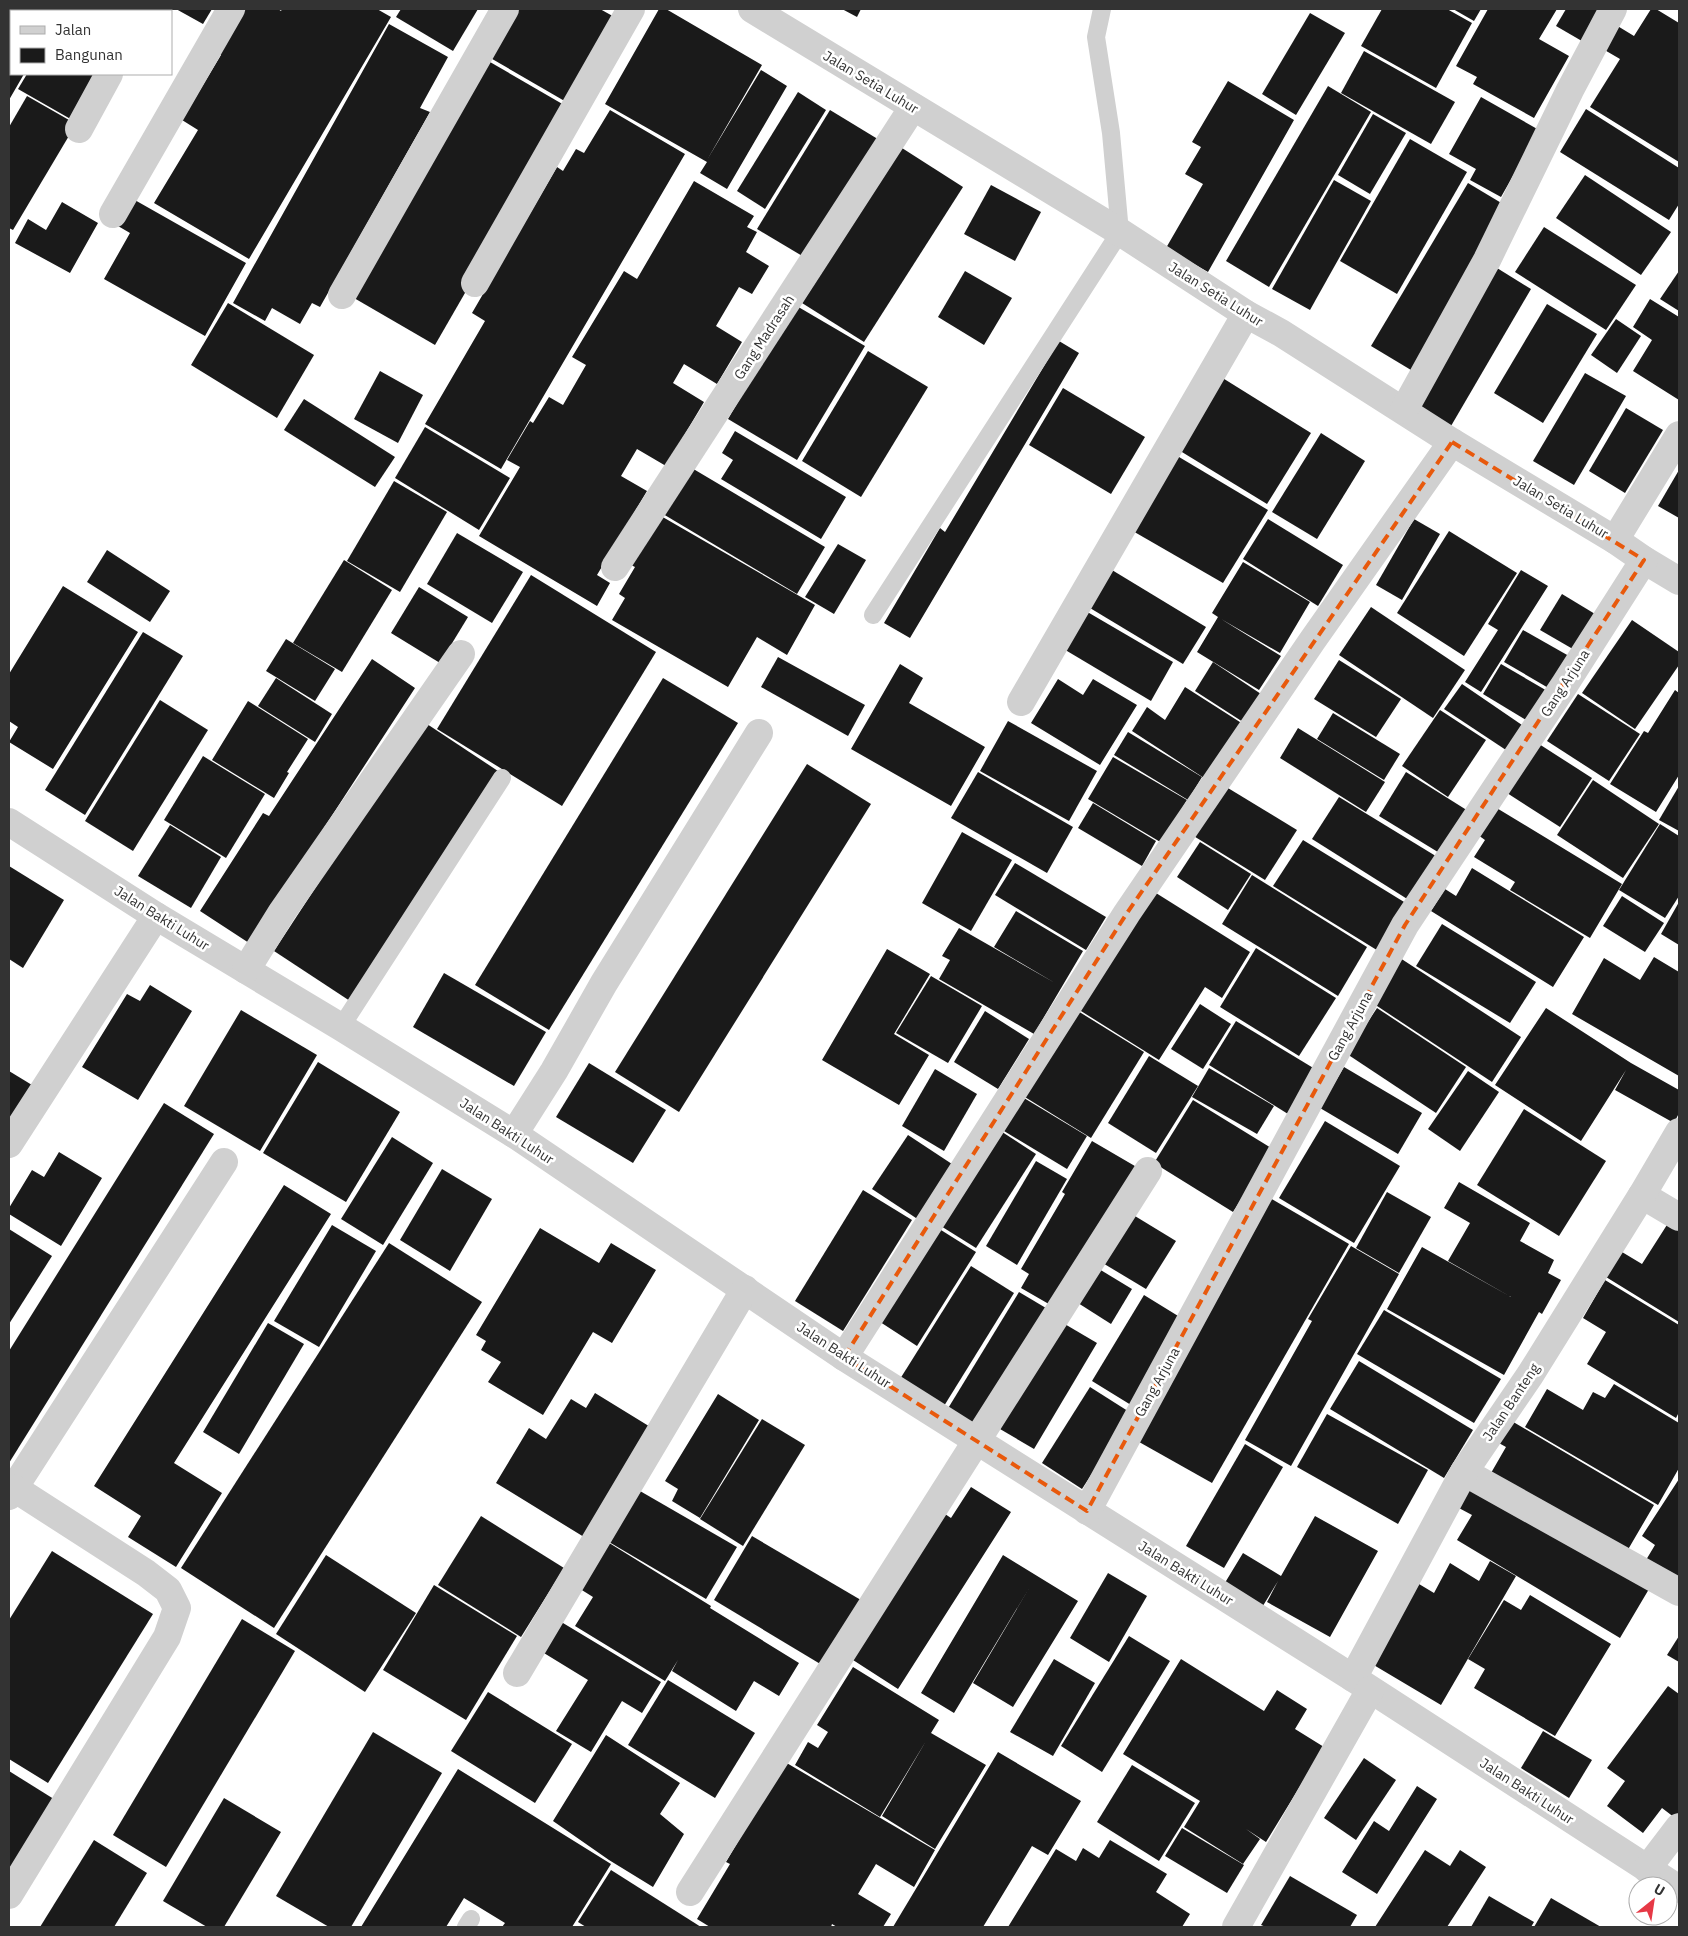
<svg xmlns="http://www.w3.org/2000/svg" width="1688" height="1936" viewBox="0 0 1688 1936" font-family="'IBM Plex Sans',sans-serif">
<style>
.building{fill:#1a1a1a}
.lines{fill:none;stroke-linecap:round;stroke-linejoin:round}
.lane{stroke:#d0d0d0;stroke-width:18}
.street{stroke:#d0d0d0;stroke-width:28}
.marked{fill:none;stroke:#e8590c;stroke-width:4;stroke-dasharray:10 6;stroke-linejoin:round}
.labels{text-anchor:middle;stroke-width:5;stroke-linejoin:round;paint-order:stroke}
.street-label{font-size:14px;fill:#333;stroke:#fff}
</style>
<rect width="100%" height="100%" fill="#fff"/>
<g class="building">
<polygon points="9,9 59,9 57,11 11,11 11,60 9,58"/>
<polygon points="64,9 139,9 137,11 63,11"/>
<polygon points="176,9 212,9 203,24"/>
<polygon points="246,9 278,9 281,11 282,9 377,9 391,17 249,259 154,203 198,130 182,120 221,55 210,49 242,15"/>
<polygon points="401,9 478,9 453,51 396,17"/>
<polygon points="514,9 600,9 618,19 568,103 487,56"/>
<polygon points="659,9 666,9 762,65 707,160 761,70 787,86 727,189 700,173 707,162 605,104"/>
<polygon points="842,9 861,9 857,17"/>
<polygon points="1382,9 1447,9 1472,23 1436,88 1361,46"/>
<polygon points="1453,9 1481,9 1474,21"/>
<polygon points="1488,9 1557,9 1539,39 1569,56 1534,118 1473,84 1477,77 1456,66"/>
<polygon points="1566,9 1607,9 1587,44 1556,26"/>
<polygon points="1651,9 1656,9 1679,23 1679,162 1590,107 1620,59 1596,45 1611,22 1634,36"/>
<polygon points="1310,13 1345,33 1296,115 1262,94"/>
<polygon points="389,24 448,57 420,108 430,112 320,307 312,303 300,324 272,308 265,321 233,303"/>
<polygon points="1364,51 1455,102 1431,144 1341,93"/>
<polygon points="9,60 11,61 11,74 24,74 9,100"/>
<polygon points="490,62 571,109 435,345 354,298"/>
<polygon points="27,74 102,74 74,121 18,89"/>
<polygon points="1228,81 1294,120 1208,272 1166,248 1203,184 1185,174 1201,147 1192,142"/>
<polygon points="1328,86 1371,112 1269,287 1226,261"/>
<polygon points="798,92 826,110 765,209 737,191"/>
<polygon points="27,96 76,124 13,230 9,228 9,127"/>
<polygon points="1481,97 1539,130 1501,197 1470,180 1476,169 1449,154"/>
<polygon points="1586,109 1679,168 1679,204 1669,220 1560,152"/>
<polygon points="610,110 685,154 501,469 425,424 485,321 472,313 557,167 563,171 576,149 584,153"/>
<polygon points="830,110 881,141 809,260 757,229"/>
<polygon points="1373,114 1406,133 1370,194 1338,175"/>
<polygon points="1410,139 1467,172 1397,294 1340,261"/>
<polygon points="902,148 963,187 864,342 802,303"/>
<polygon points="1585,175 1671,232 1641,275 1556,218"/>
<polygon points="1334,180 1371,201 1310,310 1272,289"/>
<polygon points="694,181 754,216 747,227 757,232 746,252 769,266 752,294 739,287 716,326 742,342 717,384 684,364 673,383 704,402 666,466 637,449 621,476 647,491 597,575 610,583 597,606 479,536 520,467 507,460 530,421 533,423 549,397 563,405 586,365 572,357 624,271 637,279"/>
<polygon points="1468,183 1508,207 1411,370 1371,346"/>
<polygon points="991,185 1041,212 1015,261 964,234"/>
<polygon points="133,199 246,263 205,336 104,279 130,233 118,226"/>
<polygon points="62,202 98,223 70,273 15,243 28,219 46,230"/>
<polygon points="1544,227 1636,285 1606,330 1515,272"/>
<polygon points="1497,268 1531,289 1451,426 1416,406"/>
<polygon points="965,271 1012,298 984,345 938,317"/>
<polygon points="1679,271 1679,311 1660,299"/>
<polygon points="1650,299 1679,317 1679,400 1633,371 1652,340 1633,327"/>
<polygon points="228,303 314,355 277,418 191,365"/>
<polygon points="1547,304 1597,334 1543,423 1494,393"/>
<polygon points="795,305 865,346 797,460 728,419"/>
<polygon points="1616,319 1641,336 1617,373 1591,355"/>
<polygon points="1059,341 1079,353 910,638 884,623 940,528 945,532"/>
<polygon points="868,351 928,387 861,497 802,461"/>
<polygon points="380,371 423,395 398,443 354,419"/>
<polygon points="1585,373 1626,396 1574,485 1533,461"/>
<polygon points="1221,377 1311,433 1267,504 1177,449"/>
<polygon points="1063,388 1145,437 1111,494 1029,445"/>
<polygon points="304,399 395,457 375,487 284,430"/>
<polygon points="1626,408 1663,430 1625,493 1589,471"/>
<polygon points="425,427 510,478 479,530 395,478"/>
<polygon points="735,431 846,497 821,539 721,479 733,460 722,453"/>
<polygon points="1321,433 1365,461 1317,539 1272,512"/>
<polygon points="1174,454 1268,510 1223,583 1131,530"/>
<polygon points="685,464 825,547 797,594 658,511"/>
<polygon points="1679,470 1679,518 1658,506"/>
<polygon points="394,481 447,512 400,592 347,561"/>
<polygon points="654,512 815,605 787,655 757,637 728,687 612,620 625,598 619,594 635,567 625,562"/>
<polygon points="1268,519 1343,565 1318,606 1243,559"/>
<polygon points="1414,519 1440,534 1402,600 1376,585"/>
<polygon points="1449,531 1517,573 1464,656 1397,613"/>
<polygon points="457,533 523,572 492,623 427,584"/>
<polygon points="838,544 866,560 834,614 805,597"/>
<polygon points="107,550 170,591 150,622 87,582"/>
<polygon points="344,560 392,590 342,672 293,643"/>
<polygon points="1243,562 1310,602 1280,653 1221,619 1281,656 1259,690 1197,652 1218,617 1212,613"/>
<polygon points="1107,567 1206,627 1183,664 1085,605"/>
<polygon points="1521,570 1548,586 1481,692 1465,682 1498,630 1488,624"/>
<polygon points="531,575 656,652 562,806 437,729"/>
<polygon points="63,586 138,632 53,769 9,742 18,727 9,721 9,674"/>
<polygon points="419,587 468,617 440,663 391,633"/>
<polygon points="1562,594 1600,617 1578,652 1540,630"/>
<polygon points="1371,607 1465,670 1433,718 1339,655"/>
<polygon points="1084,610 1173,662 1151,701 1062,648"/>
<polygon points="1632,620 1679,652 1679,665 1635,729 1582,693"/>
<polygon points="1523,630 1576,660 1557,693 1504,662"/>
<polygon points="143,632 183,656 85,815 45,790"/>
<polygon points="286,639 335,669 315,701 266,671"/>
<polygon points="778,657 865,705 848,736 761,687"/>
<polygon points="372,659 415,688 249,943 200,911 263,813 269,816"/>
<polygon points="1339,660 1401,699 1376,737 1314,699"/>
<polygon points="1213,662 1261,694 1243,722 1195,691"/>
<polygon points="900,664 923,678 909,703 985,747 951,806 851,749"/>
<polygon points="1501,664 1549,692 1531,723 1483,694"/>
<polygon points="276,678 332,714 315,742 258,706"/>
<polygon points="663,678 738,723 549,1030 475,985"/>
<polygon points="1058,679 1083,695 1093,679 1137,705 1100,765 1031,723"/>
<polygon points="1462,684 1528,729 1512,754 1444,709"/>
<polygon points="1185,687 1243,724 1207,780 1132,731 1147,707 1165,720"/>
<polygon points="1675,690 1679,693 1679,775 1656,812 1610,784 1644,731 1648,733"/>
<polygon points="1578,694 1640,734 1609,781 1547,741"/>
<polygon points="160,700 208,730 133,851 85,821"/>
<polygon points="248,701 308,739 287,772 289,773 274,798 212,760"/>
<polygon points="1440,710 1486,740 1448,797 1402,766"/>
<polygon points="1333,713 1400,754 1384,780 1317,739"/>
<polygon points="1008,721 1097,771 1069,821 980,771"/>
<polygon points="424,722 501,773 350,1001 274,951"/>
<polygon points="1298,728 1385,782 1366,812 1280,758"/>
<polygon points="1128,732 1202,777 1188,800 1114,755"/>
<polygon points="1539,744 1592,778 1560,827 1507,793"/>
<polygon points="203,756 265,794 226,858 164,820"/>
<polygon points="1113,757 1187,800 1162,843 1088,799"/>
<polygon points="807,764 871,804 679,1112 615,1072"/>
<polygon points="978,772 1073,827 1047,873 951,818"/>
<polygon points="1406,772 1473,814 1446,857 1379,816"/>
<polygon points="1593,780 1659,824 1623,878 1557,835"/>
<polygon points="1223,785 1297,830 1265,880 1192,835"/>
<polygon points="1679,786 1679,831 1659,820"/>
<polygon points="1339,797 1439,858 1412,902 1312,839"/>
<polygon points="1093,803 1156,841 1142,866 1078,828"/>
<polygon points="1495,807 1622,884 1590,938 1510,890 1515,882 1474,857 1485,840 1478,835"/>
<polygon points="1660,824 1679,836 1679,896 1665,918 1619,890"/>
<polygon points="170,825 221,857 191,908 138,876"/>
<polygon points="962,832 1012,860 971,931 922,903"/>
<polygon points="1303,840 1409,905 1380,952 1273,886"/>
<polygon points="1200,842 1251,874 1228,910 1177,877"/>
<polygon points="1015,863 1106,917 1086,950 995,895"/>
<polygon points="9,866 64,900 23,968 9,959"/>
<polygon points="1472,868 1584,937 1553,987 1431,911 1445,889 1456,896"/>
<polygon points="1252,875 1367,947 1338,996 1222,924"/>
<polygon points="1148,888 1250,952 1222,998 1205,987 1159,1060 1073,1006"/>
<polygon points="1622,896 1664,923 1645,952 1603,926"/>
<polygon points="1679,902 1679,945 1661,934"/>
<polygon points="1016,911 1083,951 1034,1034 939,979 950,960 942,956 959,928 1055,983 994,947"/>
<polygon points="1442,924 1536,982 1510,1023 1416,966"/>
<polygon points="1256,948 1336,998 1299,1056 1220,1007"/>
<polygon points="887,949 930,974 894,1034 929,1055 899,1105 822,1060"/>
<polygon points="1397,956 1521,1037 1492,1082 1368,1000"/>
<polygon points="1654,957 1679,972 1679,1076 1572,1014 1604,958 1640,980"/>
<polygon points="444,973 546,1032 514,1086 413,1027"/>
<polygon points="931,976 982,1006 948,1063 896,1033"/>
<polygon points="150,985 192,1011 138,1100 82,1067 127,994 140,1001"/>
<polygon points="1200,1004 1231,1024 1203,1069 1171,1049"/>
<polygon points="1073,1008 1144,1052 1091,1138 1020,1094"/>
<polygon points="1377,1008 1466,1067 1436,1113 1347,1054"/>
<polygon points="1546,1008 1631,1063 1679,1090 1679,1113 1674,1123 1615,1090 1626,1070 1581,1141 1495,1085"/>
<polygon points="241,1010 317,1055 260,1151 184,1106"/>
<polygon points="985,1011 1029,1039 998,1089 954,1062"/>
<polygon points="1236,1021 1315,1069 1288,1114 1209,1065"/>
<polygon points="1149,1056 1198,1086 1156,1153 1108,1123"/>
<polygon points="318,1062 400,1112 346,1202 263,1153"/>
<polygon points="589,1063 666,1110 633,1163 556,1117"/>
<polygon points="1344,1067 1422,1113 1398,1154 1320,1108"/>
<polygon points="1209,1068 1274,1106 1257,1134 1192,1097"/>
<polygon points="935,1069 977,1094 944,1151 902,1126"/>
<polygon points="9,1071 32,1085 9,1123"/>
<polygon points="1468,1071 1499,1092 1460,1151 1428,1129"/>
<polygon points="1019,1095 1087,1136 1067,1169 999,1128"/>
<polygon points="1193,1100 1273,1149 1233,1212 1154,1163"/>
<polygon points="164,1103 214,1134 9,1463 9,1351"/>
<polygon points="1524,1109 1606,1161 1559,1236 1477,1185"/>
<polygon points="1325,1121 1400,1166 1354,1243 1279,1198"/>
<polygon points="996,1128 1036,1154 976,1248 936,1223"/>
<polygon points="908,1135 955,1166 919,1220 872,1189"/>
<polygon points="392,1137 433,1163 383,1245 341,1219"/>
<polygon points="1092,1141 1140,1169 1054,1307 1021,1288 1029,1274 1021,1269 1065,1194 1062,1192"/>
<polygon points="59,1152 102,1178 61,1246 9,1214 9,1208 32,1170 44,1177"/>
<polygon points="1036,1161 1067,1179 1017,1265 986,1246"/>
<polygon points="442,1169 492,1199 450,1271 400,1240"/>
<polygon points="1459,1182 1530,1223 1520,1241 1554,1260 1548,1273 1561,1280 1542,1314 1539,1312 1504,1375 1387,1309 1422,1247 1511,1297 1448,1261 1470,1223 1444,1208"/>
<polygon points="284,1185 331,1214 174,1463 222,1493 176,1567 128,1537 141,1516 94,1486"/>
<polygon points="863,1190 912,1220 843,1331 795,1301"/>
<polygon points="1387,1192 1431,1217 1399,1273 1356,1248"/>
<polygon points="1270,1198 1349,1244 1212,1483 1132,1438"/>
<polygon points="1130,1213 1176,1241 1146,1289 1101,1262"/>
<polygon points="1672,1217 1679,1222 1679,1322 1606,1277 1622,1252 1642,1264"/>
<polygon points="332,1225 376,1251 319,1347 274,1321"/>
<polygon points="933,1225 976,1252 917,1346 874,1318"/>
<polygon points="540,1228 599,1263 611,1243 656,1270 612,1343 593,1332 543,1415 488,1382 501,1362 481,1350 486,1341 476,1335"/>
<polygon points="9,1229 52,1256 9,1324"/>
<polygon points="389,1243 482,1302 274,1628 181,1568"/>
<polygon points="1351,1246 1399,1274 1291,1466 1245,1440 1312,1321 1308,1319"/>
<polygon points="971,1266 1014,1293 944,1406 900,1379"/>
<polygon points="1099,1269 1132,1289 1111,1324 1078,1303"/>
<polygon points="1605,1280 1679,1325 1679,1412 1676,1418 1587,1364 1606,1332 1583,1318"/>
<polygon points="1019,1292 1051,1311 978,1430 947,1410"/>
<polygon points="1144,1295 1183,1319 1131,1405 1092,1381"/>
<polygon points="1384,1310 1501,1379 1474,1423 1357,1354"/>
<polygon points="268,1323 304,1344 239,1454 203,1432"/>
<polygon points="1063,1323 1097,1343 1034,1449 1000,1429"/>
<polygon points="1359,1361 1473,1430 1444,1478 1330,1409"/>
<polygon points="1614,1384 1679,1423 1679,1468 1658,1505 1525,1427 1547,1389 1583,1410 1593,1392 1605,1398"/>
<polygon points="1090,1387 1131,1413 1082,1489 1042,1463"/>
<polygon points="595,1393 652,1428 584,1537 496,1483 529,1428 546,1439 571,1399 586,1408"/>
<polygon points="718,1394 759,1420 700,1518 672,1501 678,1489 665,1481"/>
<polygon points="1327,1414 1428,1470 1398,1524 1297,1467"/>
<polygon points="762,1419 805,1445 743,1546 700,1519"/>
<polygon points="1510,1420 1654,1505 1626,1553 1491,1473 1506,1447 1497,1442"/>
<polygon points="1245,1444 1283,1467 1224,1568 1186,1546"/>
<polygon points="1679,1479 1679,1581 1646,1560 1655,1545 1642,1536"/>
<polygon points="1472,1483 1649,1589 1620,1638 1457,1540 1472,1515 1457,1507"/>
<polygon points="971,1487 1011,1512 898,1689 853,1660 945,1514 951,1518"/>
<polygon points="640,1491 737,1547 706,1599 609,1542"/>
<polygon points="481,1516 564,1568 521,1637 438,1585"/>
<polygon points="1315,1516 1378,1551 1330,1637 1267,1602 1278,1581 1261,1609 1223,1586 1243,1553 1281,1576"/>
<polygon points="752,1536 866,1603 827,1668 714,1600"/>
<polygon points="606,1541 711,1606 710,1608 799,1663 779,1696 754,1681 736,1711 672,1671 678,1660 665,1681 575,1626 593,1597 577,1587"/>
<polygon points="52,1551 153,1614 48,1783 9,1759 9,1620"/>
<polygon points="326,1555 416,1613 365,1692 276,1634"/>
<polygon points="1003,1555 1078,1601 1013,1707 973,1683 1031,1585 954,1713 921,1693"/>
<polygon points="1490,1561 1516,1576 1441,1705 1372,1664 1419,1584 1434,1593 1450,1563 1479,1581"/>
<polygon points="1108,1573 1147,1596 1109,1662 1070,1638"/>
<polygon points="434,1585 517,1636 466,1720 383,1670"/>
<polygon points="1530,1595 1611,1644 1555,1736 1474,1688 1485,1669 1468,1659 1504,1600 1521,1610"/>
<polygon points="242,1619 295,1651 166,1867 113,1835"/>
<polygon points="558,1620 661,1682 642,1713 622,1701 591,1752 556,1731 588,1680 539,1650"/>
<polygon points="1129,1636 1170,1661 1102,1772 1061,1746"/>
<polygon points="1679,1636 1679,1662 1667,1655"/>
<polygon points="1054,1659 1095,1683 1053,1756 1010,1732"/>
<polygon points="1181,1659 1264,1711 1277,1690 1307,1709 1295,1729 1324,1747 1266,1842 1246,1829 1260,1839 1243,1864 1184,1827 1200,1801 1123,1754"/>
<polygon points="853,1667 939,1720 931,1733 986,1765 935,1849 882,1816 926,1741 880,1817 795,1765 808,1742 818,1748 828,1732 817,1725"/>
<polygon points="668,1680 755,1733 715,1798 628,1745"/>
<polygon points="1668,1686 1679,1694 1679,1821 1662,1808 1643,1833 1607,1806 1625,1781 1607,1768"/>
<polygon points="488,1692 572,1744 535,1803 451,1751"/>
<polygon points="1543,1731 1592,1760 1569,1798 1521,1768"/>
<polygon points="373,1732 442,1773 351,1927 329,1927 276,1896"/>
<polygon points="606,1735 680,1783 660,1814 684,1834 653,1887 609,1860 553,1821"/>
<polygon points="998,1752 1081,1801 1048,1855 1032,1846 983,1927 893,1927"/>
<polygon points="1364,1758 1396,1780 1356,1840 1324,1818"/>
<polygon points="785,1762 935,1850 914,1887 876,1864 858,1894 891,1914 883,1927 837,1927 832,1924 831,1927 710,1927 697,1919 730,1864 726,1862"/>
<polygon points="1132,1765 1195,1803 1159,1861 1097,1822"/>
<polygon points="458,1769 611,1864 572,1927 502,1927 505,1923 464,1898 446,1927 361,1927"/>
<polygon points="9,1771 57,1801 9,1879"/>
<polygon points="1417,1786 1437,1799 1377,1894 1342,1872 1374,1821 1389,1831"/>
<polygon points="224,1798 281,1832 224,1927 207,1927 163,1901"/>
<polygon points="1182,1828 1244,1865 1227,1893 1165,1856"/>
<polygon points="94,1840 147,1873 114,1927 40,1927"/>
<polygon points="1110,1840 1167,1874 1156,1892 1190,1914 1182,1927 1008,1927 1056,1849 1076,1861 1083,1848 1099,1858"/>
<polygon points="1425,1850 1450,1866 1460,1850 1486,1867 1447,1927 1375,1927"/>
<polygon points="611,1870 701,1927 586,1927 578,1922"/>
<polygon points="1290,1876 1357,1915 1350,1927 1266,1927 1261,1925"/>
<polygon points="1489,1896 1534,1922 1531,1927 1471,1927"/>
<polygon points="1551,1898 1601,1927 1534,1927"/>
</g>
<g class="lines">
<g class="lane">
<polyline points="873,615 1120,232 1111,133 1096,37 1102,9"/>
<polyline points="341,1027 502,778"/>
<polyline points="466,1927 471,1919"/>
</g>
<g class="street">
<polyline points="752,9 1120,232 1246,314 1281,333 1452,442 1615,540 1644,560 1679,581"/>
<polyline points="144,11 145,9"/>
<polyline points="79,129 109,74"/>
<polyline points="113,214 231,9"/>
<polyline points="475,283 631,9"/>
<polyline points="342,295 505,9"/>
<polyline points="1404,410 1487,260 1570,90 1613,9"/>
<polyline points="1615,540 1679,435"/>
<polyline points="615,567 913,107"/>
<polyline points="1021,702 1246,314"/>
<polyline points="9,822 156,916 341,1027 514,1134 844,1357 1353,1678 1679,1889"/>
<polyline points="246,970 282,912 461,654"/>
<polyline points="514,1134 554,1071 604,983 759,733"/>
<polyline points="9,1144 156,916"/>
<polyline points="1642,1195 1679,1217"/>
<polyline points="844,1357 1127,913 1312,641 1452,442"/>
<polyline points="1464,1472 1679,1592"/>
<polyline points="9,1496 224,1162"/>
<polyline points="1087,1511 1405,925 1565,684 1644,560"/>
<polyline points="517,1673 745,1289"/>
<polyline points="1353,1678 1464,1472 1530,1375 1642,1195 1679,1132"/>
<polyline points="1647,1869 1679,1827"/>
<polyline points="690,1892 1148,1171"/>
<polyline points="9,1895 167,1637 177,1608 168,1590 146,1573 14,1488"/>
<polyline points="1236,1927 1370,1690"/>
</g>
</g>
<path class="marked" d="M1452,442L1644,560L1405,925L1087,1511L844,1357L1127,913Z"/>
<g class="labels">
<g class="street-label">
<text transform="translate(871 82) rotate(31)" y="5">Jalan Setia Luhur</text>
<text transform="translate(1216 294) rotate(32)" y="5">Jalan Setia Luhur</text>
<text transform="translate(764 337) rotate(-57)" y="5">Gang Madrasah</text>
<text transform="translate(1561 507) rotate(31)" y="5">Jalan Setia Luhur</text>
<text transform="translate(1565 683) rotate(-57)" y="5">Gang Arjuna</text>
<text transform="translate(162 918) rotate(32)" y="5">Jalan Bakti Luhur</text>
<text transform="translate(1350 1026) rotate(-61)" y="5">Gang Arjuna</text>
<text transform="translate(507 1131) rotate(33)" y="5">Jalan Bakti Luhur</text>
<text transform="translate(844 1355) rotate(33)" y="5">Jalan Bakti Luhur</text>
<text transform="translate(1157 1382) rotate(-61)" y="5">Gang Arjuna</text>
<text transform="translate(1511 1402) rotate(-56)" y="5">Jalan Banteng</text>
<text transform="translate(1186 1573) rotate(32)" y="5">Jalan Bakti Luhur</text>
<text transform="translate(1527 1791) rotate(33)" y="5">Jalan Bakti Luhur</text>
</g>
</g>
<rect width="1688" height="1936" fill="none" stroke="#333333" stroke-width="20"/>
<rect x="10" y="10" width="162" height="65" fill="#ffffff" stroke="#adadad"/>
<rect x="20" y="26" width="25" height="8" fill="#d0d0d0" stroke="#adadad"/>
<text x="55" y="35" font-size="15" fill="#333333">Jalan</text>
<rect x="20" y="48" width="25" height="15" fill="#1a1a1a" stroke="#adadad"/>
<text x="55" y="60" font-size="15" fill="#333333">Bangunan</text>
<g transform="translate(1653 1901) rotate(30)"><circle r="24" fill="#ffffff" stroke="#adadad"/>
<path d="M0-4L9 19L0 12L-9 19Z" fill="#e63946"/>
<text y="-8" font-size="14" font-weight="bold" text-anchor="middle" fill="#333333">U</text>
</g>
</svg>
